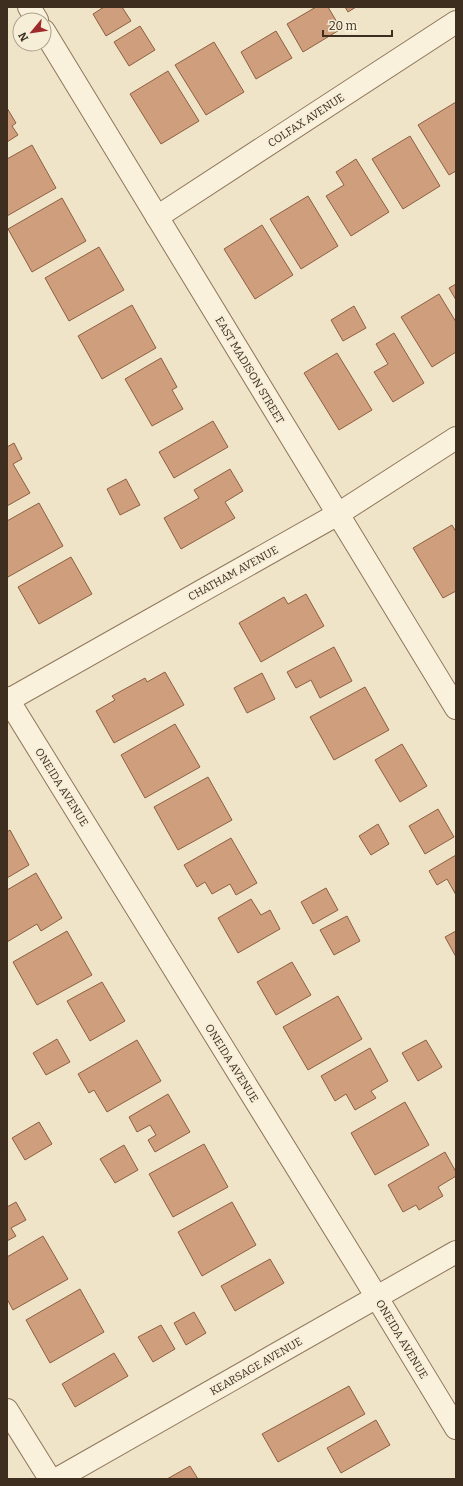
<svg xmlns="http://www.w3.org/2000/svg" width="463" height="1486" viewBox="0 0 463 1486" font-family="Bitter,serif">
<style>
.building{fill:#cf9f7d;stroke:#8d5f41}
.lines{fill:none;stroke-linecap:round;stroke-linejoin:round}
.minor-casing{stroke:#8d765c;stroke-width:24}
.minor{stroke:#faf1dc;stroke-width:22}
.labels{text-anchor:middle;stroke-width:4;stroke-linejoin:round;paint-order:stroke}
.street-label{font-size:11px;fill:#3d2e20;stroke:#f7eed8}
</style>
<rect width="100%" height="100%" fill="#f0e4c8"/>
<g class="building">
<polygon points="104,7 122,7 131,21 106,36 93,14"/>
<polygon points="316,7 328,7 341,29 303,52 287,24"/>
<polygon points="345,7 356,7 348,12"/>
<polygon points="140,26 155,50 129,66 114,42"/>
<polygon points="276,31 292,58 256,79 241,52"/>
<polygon points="214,42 244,92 206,115 175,65"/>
<polygon points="168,71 199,121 161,144 130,94"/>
<polygon points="456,102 456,171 449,175 418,125"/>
<polygon points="7,108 16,123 12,126 18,135 7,142"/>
<polygon points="410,136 440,186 403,209 372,159"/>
<polygon points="32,145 56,188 7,216 7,159"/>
<polygon points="356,159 389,212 351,236 326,196 344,185 336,172"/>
<polygon points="308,196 338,246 301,269 270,219"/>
<polygon points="62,198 86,241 32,272 8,229"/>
<polygon points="262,225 293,275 255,299 224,249"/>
<polygon points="99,247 124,290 69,321 45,278"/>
<polygon points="456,284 456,300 449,288"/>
<polygon points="439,294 456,322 456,352 432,367 401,317"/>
<polygon points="132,305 156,348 102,379 78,336"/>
<polygon points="354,306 366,328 343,341 331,320"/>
<polygon points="394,333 424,383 393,402 374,372 388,364 376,344"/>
<polygon points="337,353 372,410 339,430 304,373"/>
<polygon points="161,358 177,387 172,390 183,409 152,426 125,379"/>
<polygon points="213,421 228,447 174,478 159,452"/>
<polygon points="14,443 22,459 13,464 30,493 7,506 7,447"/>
<polygon points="230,469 243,491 225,502 235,518 181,549 164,518 199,498 194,490"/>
<polygon points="126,479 140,505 120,515 107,489"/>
<polygon points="39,503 63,546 8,577 7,574 7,521"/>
<polygon points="452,525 456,532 456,591 443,598 413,548"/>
<polygon points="71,557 92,594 39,624 18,587"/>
<polygon points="306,594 324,626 261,662 239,623 284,597 288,604"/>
<polygon points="334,647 352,681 320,698 311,680 296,688 287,672"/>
<polygon points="165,672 184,705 114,743 96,711 115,700 112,696 145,678 147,682"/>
<polygon points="262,673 275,699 247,713 234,688"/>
<polygon points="365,687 389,730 334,760 310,717"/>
<polygon points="175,724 200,767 145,798 121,755"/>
<polygon points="402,744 427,786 400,802 375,760"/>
<polygon points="208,777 232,820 178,850 154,807"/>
<polygon points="438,809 454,837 425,854 409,826"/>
<polygon points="378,824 389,844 371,855 359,836"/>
<polygon points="10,830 29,865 7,878 7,832"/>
<polygon points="231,838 257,883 236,895 230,884 212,894 205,882 197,887 184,865"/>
<polygon points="456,855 456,895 447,879 437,885 429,871"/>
<polygon points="36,873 62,918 41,931 37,924 7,942 7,890"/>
<polygon points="326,888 338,910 313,924 301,902"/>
<polygon points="251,899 261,915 270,910 280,929 238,953 218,918"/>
<polygon points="347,916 360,941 334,955 320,930"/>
<polygon points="67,931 92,975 37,1005 13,962"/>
<polygon points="456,931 456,957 445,937"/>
<polygon points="292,962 311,995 276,1015 257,982"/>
<polygon points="102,982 125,1021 90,1041 67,1001"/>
<polygon points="338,996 362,1039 308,1070 283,1027"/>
<polygon points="57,1039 70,1062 46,1075 33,1053"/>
<polygon points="137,1040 161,1081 107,1112 94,1090 89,1093 78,1074"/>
<polygon points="426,1040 442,1067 418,1081 402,1053"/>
<polygon points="370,1048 388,1081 371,1091 376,1098 355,1110 346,1094 335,1101 321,1076"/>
<polygon points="168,1094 190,1132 155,1152 148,1140 156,1135 150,1125 137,1132 129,1117"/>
<polygon points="405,1102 429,1145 375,1175 351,1133"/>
<polygon points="39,1122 52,1144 25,1160 12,1138"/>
<polygon points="204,1144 228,1187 173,1217 149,1174"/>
<polygon points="124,1145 138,1170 115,1183 100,1159"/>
<polygon points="445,1152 456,1172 456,1176 438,1187 443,1196 419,1210 416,1205 403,1212 388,1185"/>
<polygon points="16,1202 26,1220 11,1228 16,1236 7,1241 7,1207"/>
<polygon points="232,1202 256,1245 202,1276 178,1232"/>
<polygon points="43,1236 68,1279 13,1310 7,1299 7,1257"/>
<polygon points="270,1259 284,1283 235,1311 221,1286"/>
<polygon points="80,1289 104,1332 50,1363 26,1320"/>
<polygon points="194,1312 206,1333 186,1345 174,1323"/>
<polygon points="161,1325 175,1349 153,1362 138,1337"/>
<polygon points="114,1353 128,1376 75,1407 62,1384"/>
<polygon points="349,1386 365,1414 278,1462 262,1434"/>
<polygon points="376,1420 390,1445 341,1473 327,1448"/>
<polygon points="190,1466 198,1479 167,1479"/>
</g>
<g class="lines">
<defs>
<g id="minor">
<polyline points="29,7 37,20"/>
<polyline points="44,31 456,708"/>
<polyline points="157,217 456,22"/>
<polyline points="7,698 362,1273 456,1428"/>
<polyline points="7,701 338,514 456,438"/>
<polyline points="7,1410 50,1479"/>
<polyline points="57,1479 456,1252"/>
</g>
</defs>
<use href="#minor" class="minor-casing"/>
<use href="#minor" class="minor"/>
</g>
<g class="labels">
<g class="street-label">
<text transform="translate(306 120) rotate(-33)" y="4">COLFAX AVENUE</text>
<text transform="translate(250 370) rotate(59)" y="4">EAST MADISON STREET</text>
<text transform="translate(233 573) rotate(-29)" y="4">CHATHAM AVENUE</text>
<text transform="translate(62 787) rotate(58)" y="4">ONEIDA AVENUE</text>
<text transform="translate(232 1063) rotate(58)" y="4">ONEIDA AVENUE</text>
<text transform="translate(402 1339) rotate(59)" y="4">ONEIDA AVENUE</text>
<text transform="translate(256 1366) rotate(-30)" y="4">KEARSAGE AVENUE</text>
</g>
</g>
<rect width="463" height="1486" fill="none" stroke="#3d2e20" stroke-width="16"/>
<g transform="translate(32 32) rotate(241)"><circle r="19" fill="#f7eed8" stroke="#ada18e"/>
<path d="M0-3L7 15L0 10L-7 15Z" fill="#9e2a2b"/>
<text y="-6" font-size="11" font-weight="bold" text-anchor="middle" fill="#3d2e20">N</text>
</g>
<path d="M323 30v6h69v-6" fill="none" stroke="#3d2e20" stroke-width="2"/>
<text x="329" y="30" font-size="12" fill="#3d2e20" stroke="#f7eed8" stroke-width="3" paint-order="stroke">20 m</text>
</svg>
